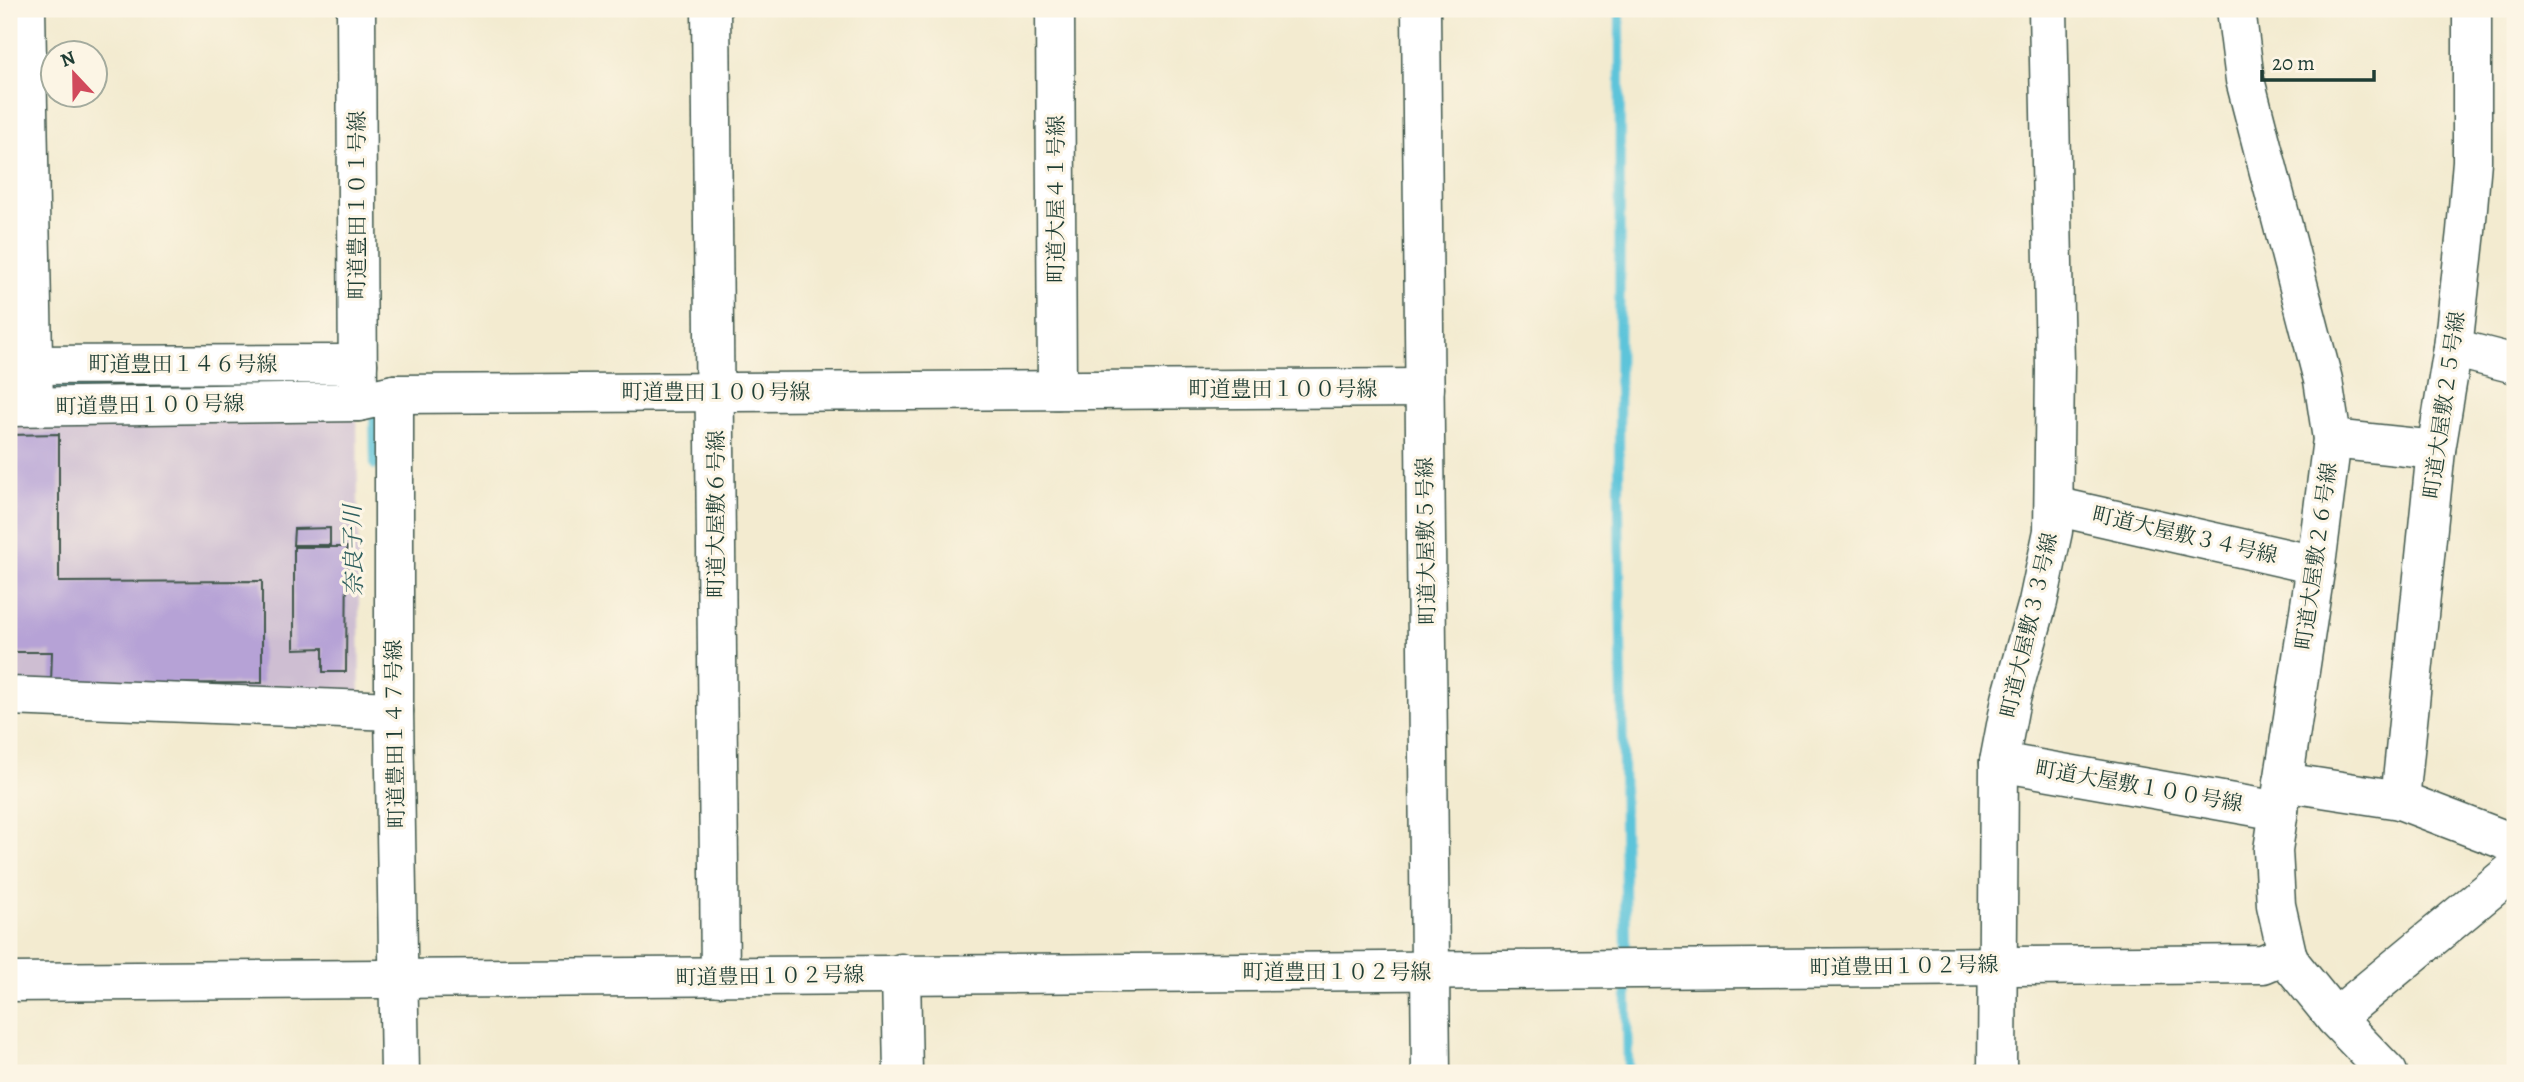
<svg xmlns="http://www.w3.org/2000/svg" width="2524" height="1082" viewBox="0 0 2524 1082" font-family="Alegreya,'Noto Serif JP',serif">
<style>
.industrial{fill:#cebed2}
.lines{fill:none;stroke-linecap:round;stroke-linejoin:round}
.stream{stroke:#5dc4da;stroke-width:10}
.building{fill:#b6a2d6}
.minor-casing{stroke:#3f574b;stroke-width:41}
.minor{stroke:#fff;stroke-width:38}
.labels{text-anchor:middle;stroke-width:6;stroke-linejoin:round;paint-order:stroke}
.street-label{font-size:21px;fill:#1f3d34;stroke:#fcf5e5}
.water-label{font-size:23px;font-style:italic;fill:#2e5f5e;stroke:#fcf5e5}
</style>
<rect width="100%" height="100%" fill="#fcf5e5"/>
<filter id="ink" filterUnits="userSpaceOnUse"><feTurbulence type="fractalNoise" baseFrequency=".0143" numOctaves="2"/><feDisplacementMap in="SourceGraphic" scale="14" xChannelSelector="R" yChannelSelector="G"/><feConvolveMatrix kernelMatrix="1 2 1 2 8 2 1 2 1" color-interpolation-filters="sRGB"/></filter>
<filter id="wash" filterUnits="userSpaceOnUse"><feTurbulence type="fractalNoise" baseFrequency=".00686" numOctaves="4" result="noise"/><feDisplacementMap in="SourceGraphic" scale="28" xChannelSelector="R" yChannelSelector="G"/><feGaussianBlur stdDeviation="1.57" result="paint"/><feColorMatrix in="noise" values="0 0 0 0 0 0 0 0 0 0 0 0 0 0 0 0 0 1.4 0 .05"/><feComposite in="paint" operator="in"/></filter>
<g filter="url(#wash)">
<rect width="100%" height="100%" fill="#f3ebd0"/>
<g class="industrial">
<polygon points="9,124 18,124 23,348 9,348"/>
<polygon points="357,411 360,700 9,685 9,415"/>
</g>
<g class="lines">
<g class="stream">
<polyline points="1620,9 1619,513 1628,1073"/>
<polyline points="9,388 104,387"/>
<polyline points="374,404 375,465"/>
</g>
</g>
<g id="blocks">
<g class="building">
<polygon points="59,434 59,582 262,581 262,683 51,684 52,652 9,652 9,435"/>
<polygon points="330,528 330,545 293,545 294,529"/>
<polygon points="294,547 347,547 346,672 323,672 323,648 294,649"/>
</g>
</g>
</g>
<g filter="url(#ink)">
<use href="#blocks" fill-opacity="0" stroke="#3f574b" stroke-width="2"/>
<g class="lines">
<defs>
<g id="minor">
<polyline points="26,9 34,406"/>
<polyline points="356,9 358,402"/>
<polyline points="711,9 720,977"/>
<polyline points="1055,9 1057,390"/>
<polyline points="1421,9 1431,1073"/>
<polyline points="2236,9 2245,80 2323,380 2332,439 2316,565 2273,850 2276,905 2287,954 2292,965 2335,1018 2388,1073"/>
<polyline points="2453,348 2515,364"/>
<polyline points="10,365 358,364"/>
<polyline points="394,394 394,711 400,1073"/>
<polyline points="9,407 358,402 394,394 1425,388"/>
<polyline points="2332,439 2436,450"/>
<polyline points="2054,506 2316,565"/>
<polyline points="9,696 394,711"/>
<polyline points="1999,762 2279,811"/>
<polyline points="2283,782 2400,800 2515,844"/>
<polyline points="2400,800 2436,450 2453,348 2466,231 2472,161 2472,9"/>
<polyline points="901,973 903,1073"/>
<polyline points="9,982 2263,964 2287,954"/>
<polyline points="2335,1018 2515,869"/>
<polyline points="1997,1073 1999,762 2011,699 2038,602 2053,531 2055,365 2048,9"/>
</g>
</defs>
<use href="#minor" class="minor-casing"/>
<use href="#minor" class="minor"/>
</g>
</g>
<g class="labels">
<g class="street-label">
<text transform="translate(1056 199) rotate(-90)" y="7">町道大屋４１号線</text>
<text transform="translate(357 205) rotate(-90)" y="7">町道豊田１０１号線</text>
<text x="183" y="371">町道豊田１４６号線</text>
<text x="1283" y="396">町道豊田１００号線</text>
<text x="716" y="399">町道豊田１００号線</text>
<text transform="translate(150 405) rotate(-1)" y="7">町道豊田１００号線</text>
<text transform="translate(2444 405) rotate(-82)" y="7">町道大屋敷２５号線</text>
<text transform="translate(716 514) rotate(-90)" y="7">町道大屋敷６号線</text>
<text transform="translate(2185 535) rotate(13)" y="7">町道大屋敷３４号線</text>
<text transform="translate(1426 541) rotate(-91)" y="7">町道大屋敷５号線</text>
<text transform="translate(2316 556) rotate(-82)" y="7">町道大屋敷２６号線</text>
<text transform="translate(2029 625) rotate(-77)" y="7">町道大屋敷３３号線</text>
<text transform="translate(395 734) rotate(-91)" y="7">町道豊田１４７号線</text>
<text transform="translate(2139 786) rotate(10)" y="7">町道大屋敷１００号線</text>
<text transform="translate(1904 966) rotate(-1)" y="7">町道豊田１０２号線</text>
<text x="1337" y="979">町道豊田１０２号線</text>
<text transform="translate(770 976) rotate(-1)" y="7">町道豊田１０２号線</text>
</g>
<g class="water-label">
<text transform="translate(353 551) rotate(-91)" y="8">奈良子川</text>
</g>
</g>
<rect width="2524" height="1082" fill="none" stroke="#fcf5e5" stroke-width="35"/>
<g transform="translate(74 74) rotate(338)"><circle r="33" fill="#fcf5e5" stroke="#a4ab9e" stroke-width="2"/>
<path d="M0-5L12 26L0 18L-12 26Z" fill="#d1495b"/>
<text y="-10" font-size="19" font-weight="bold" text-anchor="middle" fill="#1f3d34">N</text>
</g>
<path d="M2262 70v10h112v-10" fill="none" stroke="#1f3d34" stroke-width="3.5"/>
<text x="2272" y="70" font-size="21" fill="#1f3d34" stroke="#fcf5e5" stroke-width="5" paint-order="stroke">20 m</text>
</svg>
